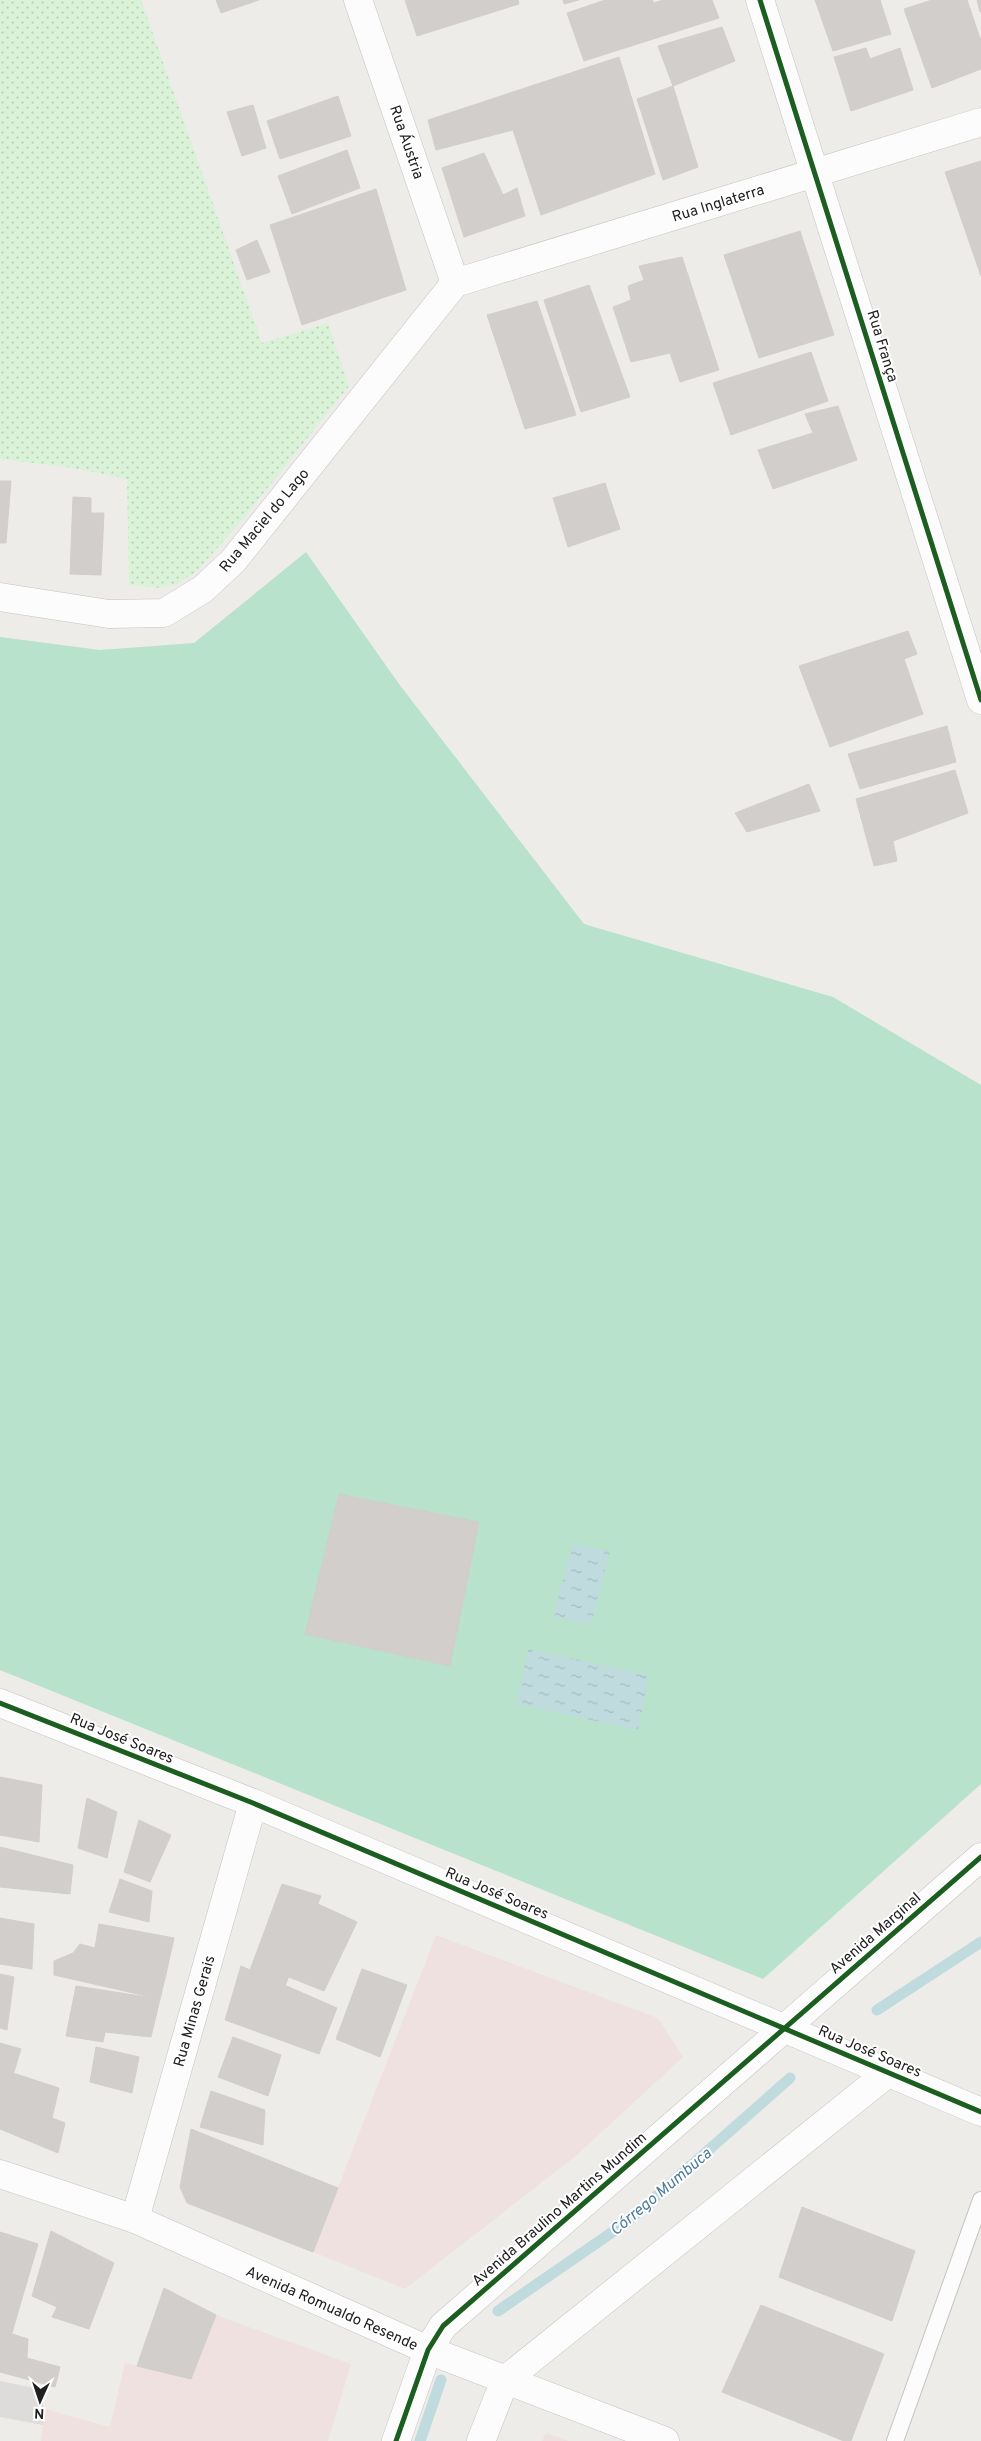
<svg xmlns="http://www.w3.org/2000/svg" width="981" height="2441" viewBox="0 0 981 2441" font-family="Overpass,sans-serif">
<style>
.residential{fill:#dddcda}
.commercial{fill:#efe1e0}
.park{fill:url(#park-dots)}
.pitch{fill:#b8e2cb}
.water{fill:url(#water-ripples)}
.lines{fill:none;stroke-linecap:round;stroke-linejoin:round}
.stream{stroke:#bfdbde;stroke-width:11}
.building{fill:#d1cecc;stroke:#d1cecb}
.service-casing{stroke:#c4c3c1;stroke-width:18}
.minor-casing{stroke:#c4c3c1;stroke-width:29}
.tertiary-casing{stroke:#c4c3c1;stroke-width:29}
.service{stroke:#fcfcfc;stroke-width:16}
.minor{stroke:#fcfcfc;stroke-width:28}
.tertiary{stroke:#fcfcfc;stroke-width:28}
.cycleway-casing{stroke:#fff;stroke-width:8}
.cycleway{stroke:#1b5e20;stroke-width:5}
.labels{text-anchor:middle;stroke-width:4;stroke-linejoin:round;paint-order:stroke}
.street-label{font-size:15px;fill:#202020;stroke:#fff}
.water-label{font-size:16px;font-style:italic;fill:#4c7b9b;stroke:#fff}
</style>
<defs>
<pattern id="park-dots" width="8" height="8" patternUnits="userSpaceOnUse" patternTransform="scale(1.25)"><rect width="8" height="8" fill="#daf2d7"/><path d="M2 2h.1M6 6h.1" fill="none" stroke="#bbcfb8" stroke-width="1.8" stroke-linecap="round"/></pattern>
<pattern id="water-ripples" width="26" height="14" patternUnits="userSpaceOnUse" patternTransform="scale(1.25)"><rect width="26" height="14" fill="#bfdbde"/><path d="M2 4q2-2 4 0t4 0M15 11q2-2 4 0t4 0" fill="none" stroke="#a4bcbe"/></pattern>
</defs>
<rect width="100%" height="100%" fill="#eeece9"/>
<polygon class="residential" points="0,2381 43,2390 43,2425 0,2417"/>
<g class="commercial">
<polygon points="436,1935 658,2018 683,2057 577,2155 405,2289 313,2252"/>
<polygon points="216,2315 351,2364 328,2441 41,2441 45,2409 110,2427 125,2363 191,2378"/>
<polygon points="546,2433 569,2441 542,2441"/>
</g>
<polygon class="park" points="0,0 141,0 262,343 328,323 349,386 242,520 198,570 179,583 161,588 129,585 127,479 73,468 0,459"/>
<polygon class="pitch" points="306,552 399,684 584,924 833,997 981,1085 981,1784 763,1979 0,1670 0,637 100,650 194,643"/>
<g class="water">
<polygon points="573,1544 610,1551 591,1624 553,1617"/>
<polygon points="528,1649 649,1675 638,1730 516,1704"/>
</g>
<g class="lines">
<g class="stream">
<polyline points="877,2010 981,1942"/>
<polyline points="498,2311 627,2222 790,2078"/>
<polyline points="420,2441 441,2380"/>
</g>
</g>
<g class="building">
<polygon points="216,0 259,0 221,13"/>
<polygon points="405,0 518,0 519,4 417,36"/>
<polygon points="563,0 579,0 564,4"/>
<polygon points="605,0 652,0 654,3 663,0 712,0 719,18 584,61 567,13"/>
<polygon points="815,0 880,0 891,34 833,51"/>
<polygon points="932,0 967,0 981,41 981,69 932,88 904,9"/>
<polygon points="977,0 981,0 981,12 980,12"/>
<polygon points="722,27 735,61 673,86 658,46"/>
<polygon points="866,48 870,59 900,48 913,90 851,111 834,57"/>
<polygon points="619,57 655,174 541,215 513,130 436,150 428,120"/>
<polygon points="673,86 698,167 663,180 637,99"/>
<polygon points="338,96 351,136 280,159 267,121"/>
<polygon points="253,105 266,148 242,156 227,112"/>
<polygon points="347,150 360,188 292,214 278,176"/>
<polygon points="484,153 503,195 517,188 525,216 464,237 442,168"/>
<polygon points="981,161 981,276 945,172"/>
<polygon points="376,189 406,290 302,325 270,225"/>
<polygon points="800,231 834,335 759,358 724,255"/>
<polygon points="257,240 270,272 247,280 236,250"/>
<polygon points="682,257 719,370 680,382 670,353 631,362 613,307 631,300 628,286 644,280 639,266"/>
<polygon points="589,285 630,397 581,412 544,300"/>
<polygon points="537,301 576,415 525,429 487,315"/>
<polygon points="811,352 828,401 731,435 713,383"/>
<polygon points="838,406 857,460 773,489 758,450 813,433 805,414"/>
<polygon points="0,481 11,481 6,543 0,543"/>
<polygon points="605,483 620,529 568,547 553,498"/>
<polygon points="73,497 91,498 91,513 104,513 101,575 70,574"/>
<polygon points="908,631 917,654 904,659 923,714 830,747 799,666"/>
<polygon points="947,726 956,762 860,789 848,754"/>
<polygon points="955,770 968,813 893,841 897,861 874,866 856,799"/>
<polygon points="809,784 820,811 747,832 735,813"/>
<polygon points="339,1494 479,1522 450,1666 305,1634"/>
<polygon points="0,1777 42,1785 39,1842 0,1835"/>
<polygon points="87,1798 117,1812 107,1858 78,1848"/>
<polygon points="139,1820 171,1835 150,1882 124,1872"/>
<polygon points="0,1847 73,1865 70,1894 0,1887"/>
<polygon points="120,1879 152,1891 149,1922 109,1912"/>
<polygon points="282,1884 321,1896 285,1986 250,1970"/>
<polygon points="318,1904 357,1922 324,1991 289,1977"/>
<polygon points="0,1918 34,1924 32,1969 0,1964"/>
<polygon points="99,1924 174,1938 166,1974 93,1959"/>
<polygon points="80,1944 95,1948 93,1959 166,1974 160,1999 54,1975 54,1961 73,1953"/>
<polygon points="241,1966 337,2008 319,2054 225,2020"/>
<polygon points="362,1969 407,1985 380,2057 336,2039"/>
<polygon points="0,1974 14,1977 7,2030 0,2028"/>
<polygon points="76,1986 160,1999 151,2037 105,2032 103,2042 66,2036"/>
<polygon points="233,2037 281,2055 268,2096 218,2077"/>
<polygon points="0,2043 21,2049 0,2117"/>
<polygon points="96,2047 139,2057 132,2093 90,2082"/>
<polygon points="13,2073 59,2088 52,2118 65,2123 58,2153 0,2129 0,2117"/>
<polygon points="211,2091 265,2110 263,2145 200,2127"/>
<polygon points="191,2129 338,2188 313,2252 187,2203 180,2187"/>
<polygon points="802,2207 915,2251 892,2321 779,2277"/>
<polygon points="51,2231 114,2263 89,2329 52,2317 57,2307 32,2296"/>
<polygon points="0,2232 38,2244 12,2333 0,2330"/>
<polygon points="164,2288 216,2315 191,2379 137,2366"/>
<polygon points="761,2305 884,2354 851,2441 844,2441 722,2392"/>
<polygon points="0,2330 28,2339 27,2358 60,2367 55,2387 0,2372"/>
</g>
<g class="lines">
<defs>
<polyline id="service" points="895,2441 981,2200"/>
<g id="minor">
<polyline points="358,0 455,283"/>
<polyline points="760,0 981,700"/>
<polyline points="455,283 981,122"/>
<polyline points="0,597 109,614 164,613 203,589 233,561 455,283"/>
<polyline points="0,1703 253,1803 981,2112"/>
<polyline points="135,2219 253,1803"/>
<polyline points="396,2441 428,2350 443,2326 981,1857"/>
<polyline points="481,2441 505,2380 889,2072"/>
</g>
<polyline id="tertiary" points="0,2174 135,2219 428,2350 665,2441"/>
</defs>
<use href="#service" class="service-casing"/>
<use href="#minor" class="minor-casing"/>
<use href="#tertiary" class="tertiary-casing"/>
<use href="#service" class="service"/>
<use href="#minor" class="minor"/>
<use href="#tertiary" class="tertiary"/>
<defs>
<g id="cycleway">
<polyline points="760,0 981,700"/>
<polyline points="0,1703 253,1803 981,2112"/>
<polyline points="396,2441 428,2350 443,2326 981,1857"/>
</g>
</defs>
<use href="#cycleway" class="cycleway-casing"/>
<use href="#cycleway" class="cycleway"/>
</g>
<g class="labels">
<g class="street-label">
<text transform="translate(407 142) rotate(71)" y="5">Rua Áustria</text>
<text transform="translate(718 203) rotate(-17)" y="5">Rua Inglaterra</text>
<text transform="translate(883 346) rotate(73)" y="5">Rua França</text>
<text transform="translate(264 520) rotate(-50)" y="5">Rua Maciel do Lago</text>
<text transform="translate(122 1738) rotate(22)" y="5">Rua José Soares</text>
<text transform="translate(497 1893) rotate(23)" y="5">Rua José Soares</text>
<text transform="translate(875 1933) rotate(-41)" y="5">Avenida Marginal</text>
<text transform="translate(194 2011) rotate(-74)" y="5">Rua Minas Gerais</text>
<text transform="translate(870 2051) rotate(23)" y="5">Rua José Soares</text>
<text transform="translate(559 2209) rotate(-41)" y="5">Avenida Braulino Martins Mundim</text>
<text transform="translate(332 2308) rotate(24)" y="5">Avenida Romualdo Resende</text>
</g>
<g class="water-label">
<text transform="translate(660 2191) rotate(-40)" y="6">Córrego Mumbuca</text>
</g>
</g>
<g transform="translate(40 2401) rotate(183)" stroke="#ffffff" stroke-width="4" paint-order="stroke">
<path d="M0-4L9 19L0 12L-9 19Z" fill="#202020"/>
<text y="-8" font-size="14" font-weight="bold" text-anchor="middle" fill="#202020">N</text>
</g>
</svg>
